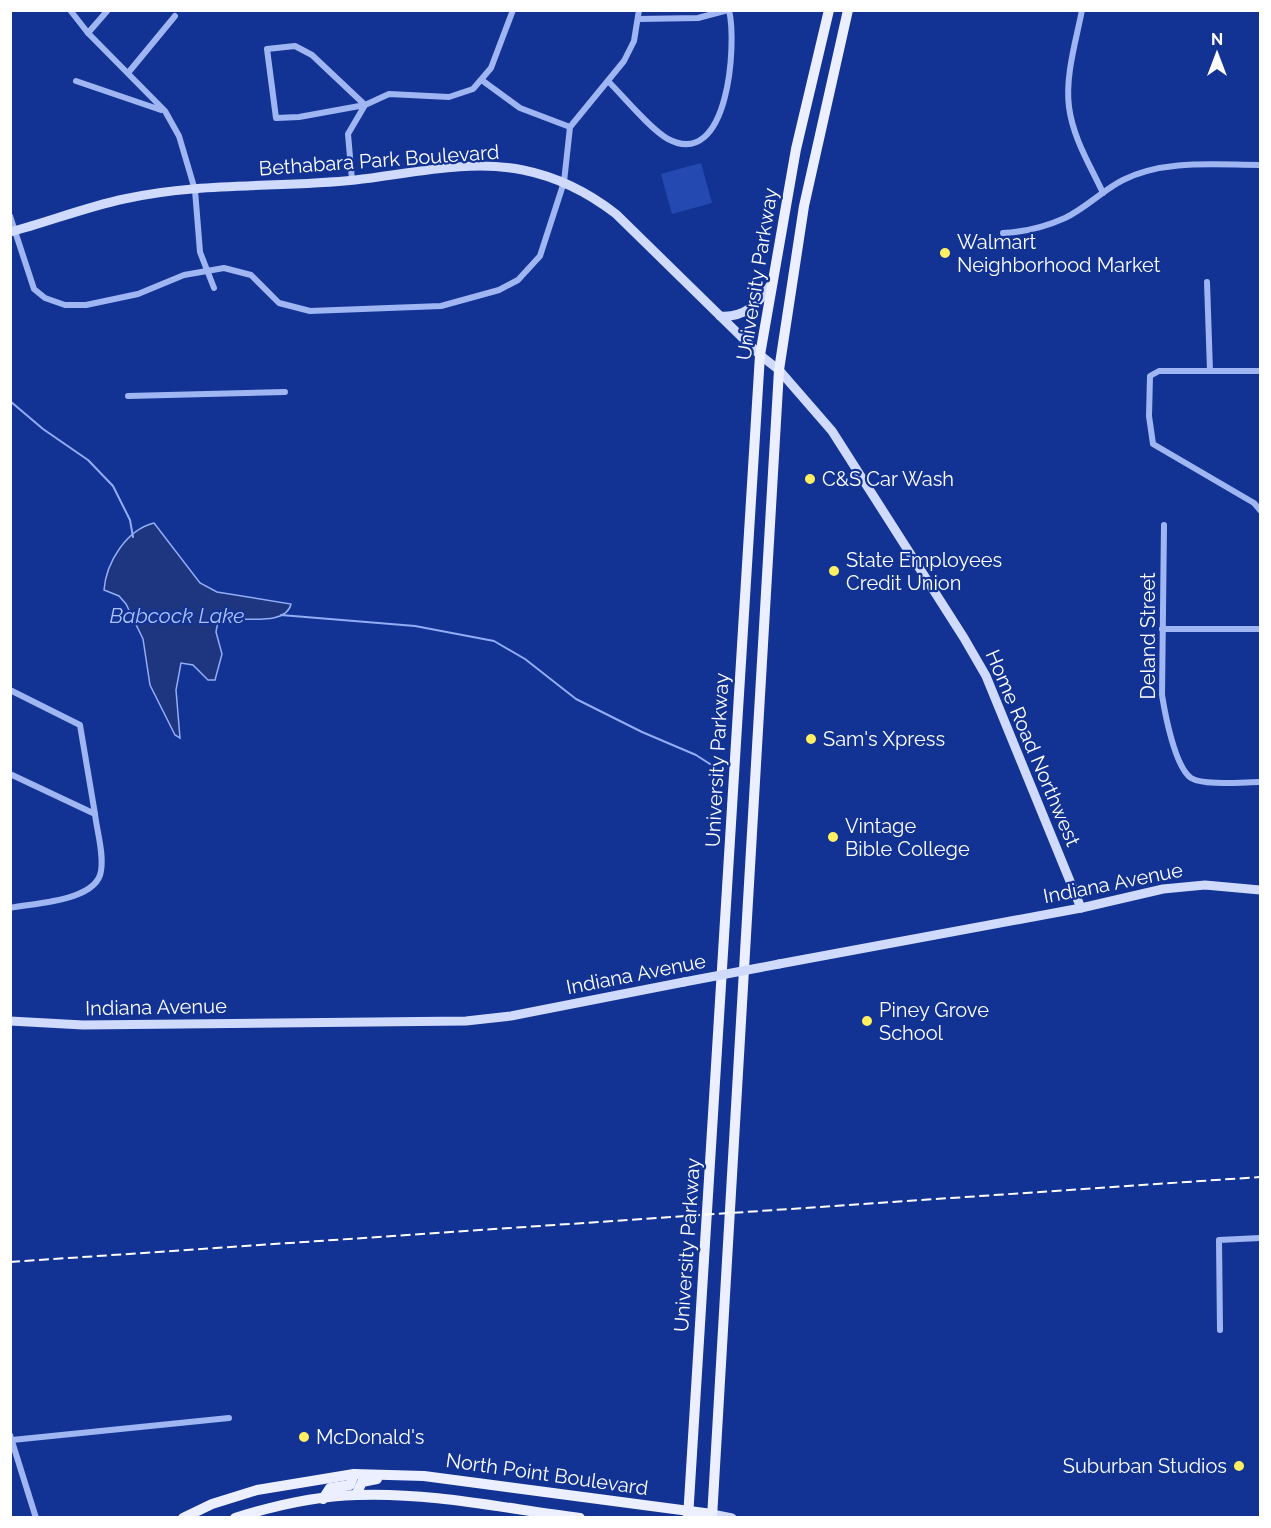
<svg xmlns="http://www.w3.org/2000/svg" width="1271" height="1528" viewBox="0 0 1271 1528" font-family="Raleway,sans-serif">
<style>
.green{fill:#244ab2}
.water{fill:#1e3680;stroke:#92adf5;stroke-width:1.5}
.lines{fill:none;stroke-linecap:round;stroke-linejoin:round}
.stream{stroke:#92adf5;stroke-width:2}
.street{stroke:#a0b6f2;stroke-width:6}
.secondary{stroke:#cfdafc;stroke-width:9}
.primary{stroke:#ebefff;stroke-width:10}
.rail{stroke:#fff;stroke-width:2;stroke-dasharray:10 4.5;stroke-linecap:butt}
.secondary-bridge{stroke:#cfdafc;stroke-width:9}
.poi-dot{fill:#ffef61;stroke:#123393;stroke-width:2}
.labels{text-anchor:middle;stroke-width:4.5;stroke-linejoin:round;paint-order:stroke}
.street-label{font-size:20px;fill:#fff;stroke:#123393}
.poi-label{font-size:20px;fill:#fff;stroke:#123393;text-anchor:start}
.water-label{font-size:21px;font-style:italic;fill:#acc1f9;stroke:#123393}
</style>
<rect width="100%" height="100%" fill="#123393"/>
<polygon class="green" points="701,163 712,203 672,214 661,174"/>
<path class="water" d="M154,523L200,583L217,592L291,604C286,628 237,615 218,621L216,632L222,654L215,680H208L193,665L181,663L176,690L180,738L175,735L150,685L143,639L126,604L119,596L104,590C106,563 126,530 154,523Z"/>
<g class="lines">
<g class="stream">
<polyline points="10,401 43,429 88,460 113,486 130,520 133,537"/>
<polyline points="281,615 415,626 494,641 525,659 576,699 642,732 696,755 710,764"/>
</g>
<g class="street">
<polyline points="70,10 88,33 165,111 179,136 195,190 200,252 214,288"/>
<path d="M1082,10C1076,41 1065,76 1069,107C1073,138 1090,165 1103,193"/>
<polyline points="639,19 698,18 728,10"/>
<polyline points="88,33 108,10"/>
<polygon points="295,46 312,55 365,105 299,117 276,118 267,49"/>
<polyline points="128,73 175,16"/>
<polyline points="76,81 161,110"/>
<polyline points="483,81 520,108 570,127"/>
<path d="M608,81C623,96 651,130 668,139C729,171 737,43 729,10"/>
<polyline points="352,180 348,134 365,105 389,94 449,97 473,89 491,68 513,10"/>
<polyline points="10,216 34,289 45,298 65,305 86,305 138,294 184,275 224,268 251,275 279,303 310,311 441,306 499,290 518,280 540,256 564,182 570,127 624,61 634,41 639,10"/>
<path d="M1003,233C1024,232 1045,227 1065,218C1086,208 1103,190 1123,180C1165,159 1216,165 1260,165"/>
<polyline points="1207,282 1210,371"/>
<polyline points="1260,371 1159,371 1150,376 1149,416 1153,444 1254,503 1260,510"/>
<polyline points="128,396 285,392"/>
<path d="M1164,525L1162,695C1165,714 1175,767 1191,778C1204,786 1244,782 1260,782"/>
<polyline points="1162,629 1260,629"/>
<polyline points="12,691 80,725 95,814"/>
<path d="M10,774L95,814C97,832 104,853 101,871C97,901 35,903 10,908"/>
<polyline points="1220,1330 1219,1240 1260,1238"/>
<polyline points="10,1435 36,1518"/>
<polyline points="12,1440 229,1418"/>
</g>
<g class="secondary">
<path d="M10,232C48,222 86,207 124,199C199,182 279,188 355,180C409,174 469,159 523,170C558,177 589,193 616,214L760,355L779,370L832,431L964,638L986,676L1081,908"/>
<path d="M720,316C744,318 759,304 771,284"/>
<polyline points="779,964 1081,908 1163,889 1205,885 1260,890"/>
<polyline points="10,1021 83,1025 466,1021 511,1016 684,982"/>
<polyline points="712,1514 732,1518"/>
</g>
<g class="primary">
<polyline points="356,1495 362,1482 377,1479"/>
<polyline points="323,1499 330,1488 350,1485 354,1474"/>
<polyline points="183,1518 212,1504 257,1490 354,1474 424,1476 712,1514"/>
<path d="M235,1518C273,1506 316,1496 357,1495C431,1492 507,1509 580,1518"/>
<polyline points="688,1518 760,355 796,149 829,10"/>
<polyline points="712,1518 779,370 804,206 848,10"/>
</g>
<polyline class="rail" points="10,1262 1260,1177"/>
<polyline class="secondary-bridge" points="684,982 779,964"/>
</g>
<g class="poi-dot">
<circle cx="945" cy="253" r="6"/>
<circle cx="810" cy="479" r="6"/>
<circle cx="834" cy="571" r="6"/>
<circle cx="811" cy="739" r="6"/>
<circle cx="833" cy="837" r="6"/>
<circle cx="867" cy="1021" r="6"/>
<circle cx="304" cy="1437" r="6"/>
<circle cx="1239" cy="1466" r="6"/>
</g>
<g class="labels">
<g class="street-label">
<text transform="translate(379 160) rotate(-4)" y="7">Bethabara Park Boulevard</text>
<text transform="translate(757 274) rotate(-81)" y="7">University Parkway</text>
<text transform="translate(1148 636) rotate(-90)" y="7">Deland Street</text>
<text transform="translate(1033 748) rotate(67)" y="7">Home Road Northwest</text>
<text transform="translate(717 760) rotate(-87)" y="7">University Parkway</text>
<text transform="translate(1113 883) rotate(-11)" y="7">Indiana Avenue</text>
<text transform="translate(636 974) rotate(-11)" y="7">Indiana Avenue</text>
<text transform="translate(156 1007) rotate(-1)" y="7">Indiana Avenue</text>
<text transform="translate(687 1245) rotate(-86)" y="7">University Parkway</text>
<text transform="translate(547 1474) rotate(8)" y="7">North Point Boulevard</text>
</g>
<g class="poi-label">
<text x="957" y="249">Walmart<tspan x="957" dy="23">Neighborhood Market</tspan></text>
<text x="822" y="486">C&amp;S Car Wash</text>
<text x="846" y="567">State Employees<tspan x="846" dy="23">Credit Union</tspan></text>
<text x="823" y="746">Sam's Xpress</text>
<text x="845" y="833">Vintage<tspan x="845" dy="23">Bible College</tspan></text>
<text x="879" y="1017">Piney Grove<tspan x="879" dy="23">School</tspan></text>
<text x="316" y="1444">McDonald's</text>
<text x="1227" y="1473" text-anchor="end">Suburban Studios</text>
</g>
<g class="water-label">
<text x="177" y="623">Babcock Lake</text>
</g>
</g>
<rect width="1271" height="1528" fill="none" stroke="#ffffff" stroke-width="24"/>
<g transform="translate(1217 54)" stroke="#123393" stroke-width="4.5" paint-order="stroke">
<path d="M0-4.5L10 22L0 15L-10 22Z" fill="#ffffff"/>
<text y="-9" font-size="16" font-weight="bold" text-anchor="middle" fill="#ffffff">N</text>
</g>
</svg>
